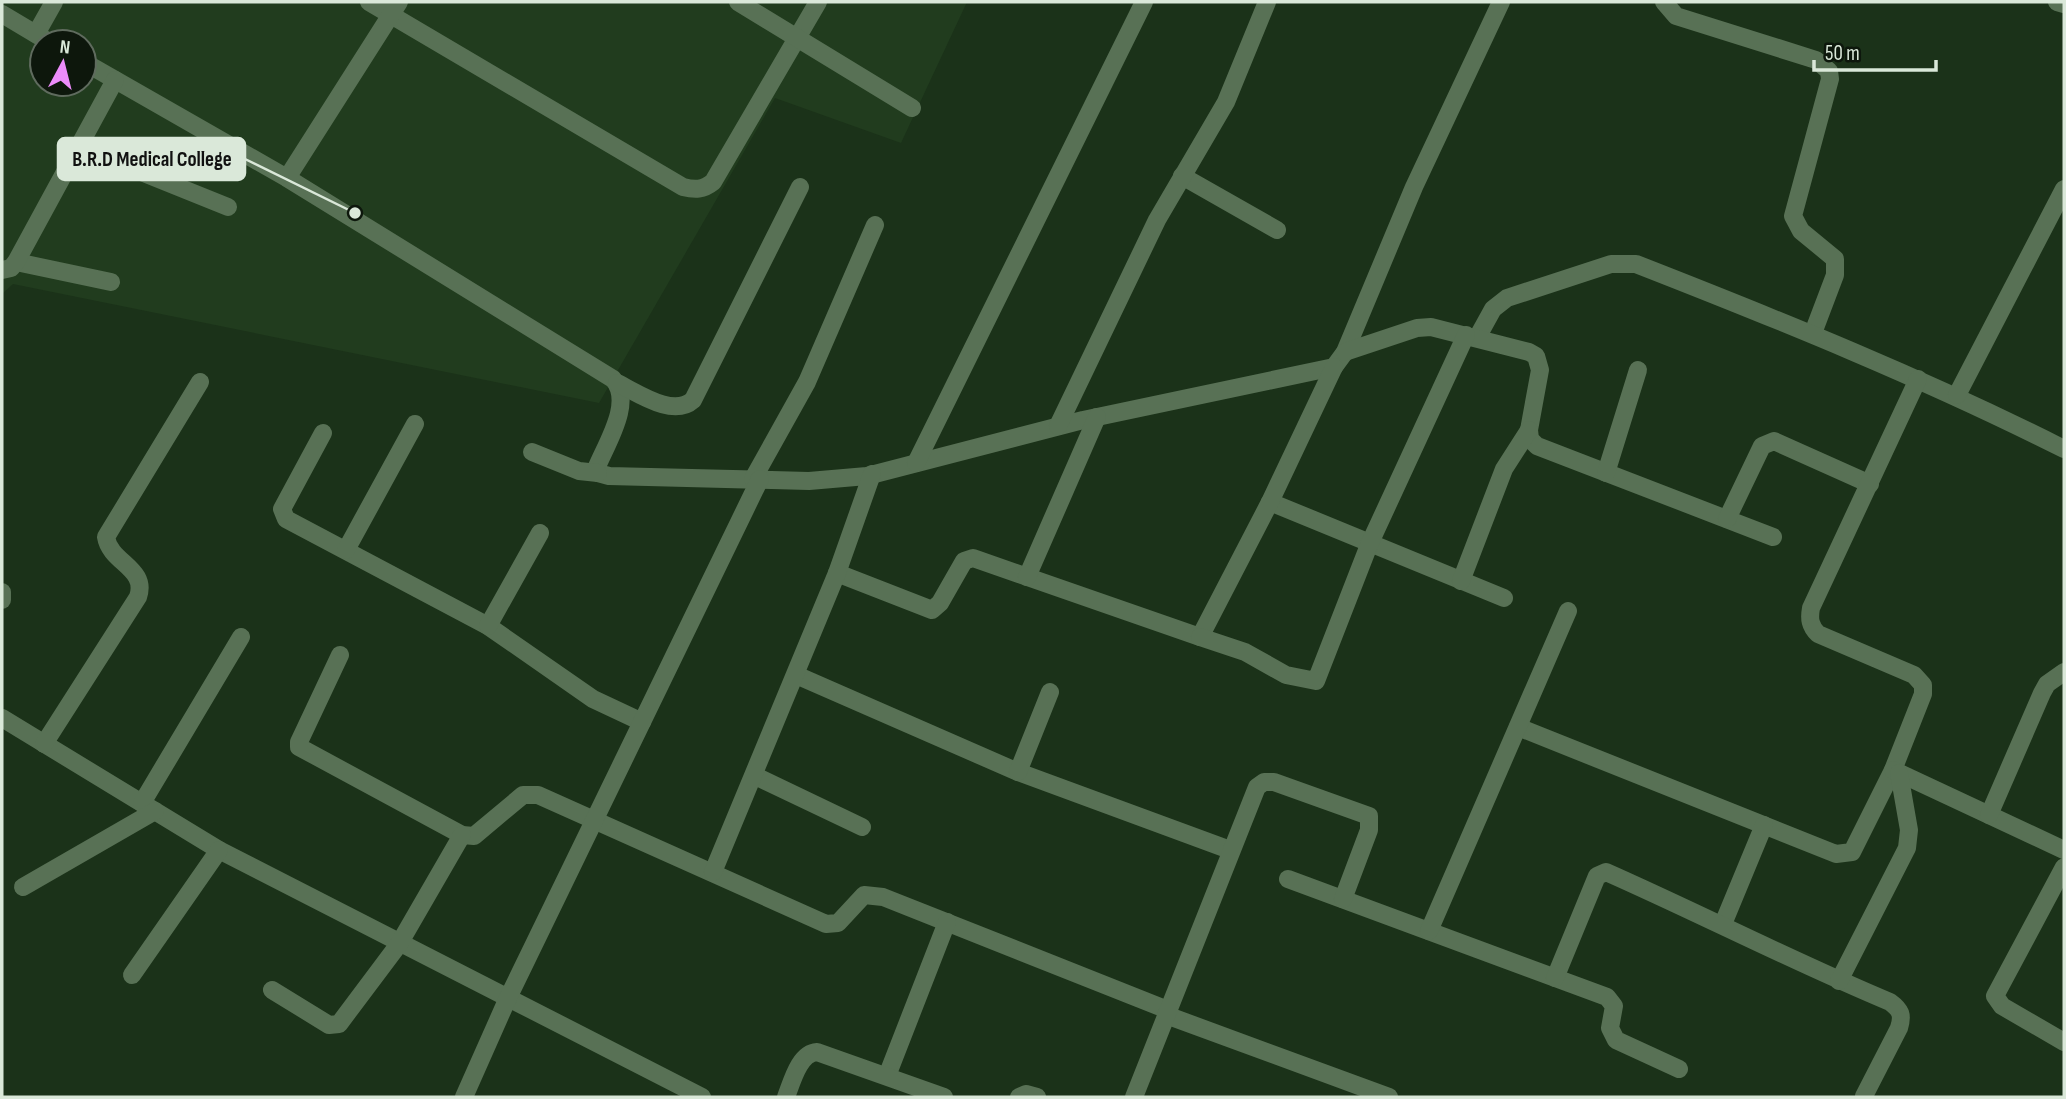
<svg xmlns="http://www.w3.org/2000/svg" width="2066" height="1099" viewBox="0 0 2066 1099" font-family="'Sofia Sans Condensed',sans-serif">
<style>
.built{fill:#213c1e;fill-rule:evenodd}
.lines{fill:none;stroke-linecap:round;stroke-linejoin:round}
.minor{stroke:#587155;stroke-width:18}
.leader{fill:none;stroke:#dae8d9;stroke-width:2.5}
.callout-dot{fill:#dae8d9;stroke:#0d170c;stroke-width:2.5}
.callout{fill:#dae8d9;stroke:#dae8d9;stroke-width:2.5}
.callout-label{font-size:21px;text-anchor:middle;font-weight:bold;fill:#111}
</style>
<rect width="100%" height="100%" fill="#1b3219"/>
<path class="built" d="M2,2H967L901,143L775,98L599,403L13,284L2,294ZM42,42H84V84H42Z"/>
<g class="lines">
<g class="minor">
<path d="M369,2L683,187C695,190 703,190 713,182L818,2"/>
<polyline points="738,2 912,108"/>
<polyline points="1664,2 1676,16 1816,60 1829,71 1830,79 1793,216 1801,231 1835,259 1835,275 1813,333"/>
<polyline points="2057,2 2064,4"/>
<polyline points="2,14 49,42"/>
<polyline points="36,34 54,2"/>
<path d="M84,62L287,178L613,379C634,402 606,444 596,469L598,473L609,476L809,481L867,476L1083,420L1334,367L1345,352L1414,187L1501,2"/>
<polyline points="79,147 228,207"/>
<polyline points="1182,176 1277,230"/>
<polyline points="287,178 399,2"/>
<polyline points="16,262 111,282"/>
<polyline points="2,270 11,268 16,262 115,80"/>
<path d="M1477,338L1493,309L1507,298L1611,264H1636C1782,321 1925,379 2064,449"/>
<polyline points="1345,352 1417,328 1431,327 1529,352 1536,356 1540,370 1529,430 1530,439 1537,446 1773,537"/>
<path d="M617,383C638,393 673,418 693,400L800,187"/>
<polyline points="1957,395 2064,189"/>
<polyline points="1058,426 1157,220 1226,102 1267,2"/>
<polyline points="323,433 282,509 286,519 488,626 593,699 642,722"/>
<polyline points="532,452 579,471 598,473"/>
<polyline points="916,463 1144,2"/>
<polyline points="1606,473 1638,370"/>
<polyline points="753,479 807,382 875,225"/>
<polyline points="1270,502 1504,598"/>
<polyline points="1727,519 1762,446 1774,441 1870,484"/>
<polyline points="346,550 415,424"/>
<polyline points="837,573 932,610 940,603 964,561 973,558 1200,637 1270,502 1334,367"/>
<polyline points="1027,577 1097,417"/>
<polyline points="1461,581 1504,469 1529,430"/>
<polyline points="2,592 2,600"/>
<polyline points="488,626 540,533"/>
<polyline points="1200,637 1245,652 1286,675 1316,681 1369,545 1466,335"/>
<polyline points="340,655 299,742 299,747 462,835 474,836 523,795 538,795 826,924 838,923 864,895 883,897 1168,1010"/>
<polyline points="796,675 1018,772 1230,850"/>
<polyline points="2,718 219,850 702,1097"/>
<path d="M1518,727L1836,854L1852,852L1893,770L1923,694V685L1914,675L1818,634C1810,626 1809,619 1811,608L1918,379"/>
<path d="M44,744L138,597C148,568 110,563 106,537L200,382"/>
<polyline points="1893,770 2064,850"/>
<polyline points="1018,772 1050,692"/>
<polyline points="755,776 862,827"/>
<polyline points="142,803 241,637"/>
<polyline points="1989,815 2042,693 2047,684 2064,672"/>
<polyline points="2064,867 1995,996 2002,1006 2064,1042"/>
<polyline points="713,872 837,573 872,474"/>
<polyline points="1288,879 1607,997 1614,1006 1610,1028 1616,1040 1679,1069"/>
<polyline points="23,887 155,811"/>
<polyline points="1723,924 1764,825"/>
<polyline points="1429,931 1568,611"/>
<polyline points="132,975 219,850"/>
<path d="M1555,978L1597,876L1606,872C1701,914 1794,962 1890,1002C1901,1010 1903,1015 1899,1028L1864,1096"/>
<polyline points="1839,981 1907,848 1909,830 1899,773"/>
<polyline points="272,990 329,1025 339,1024 399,944 462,835"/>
<polyline points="1166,1015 1389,1097"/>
<polyline points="887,1076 947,922"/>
<polyline points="464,1097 507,1000 760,479"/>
<path d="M786,1097C792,1082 799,1053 817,1052L944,1097"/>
<polyline points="1019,1097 1026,1094 1037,1097"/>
<polyline points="1134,1097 1257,787 1264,782 1274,782 1369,816 1369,830 1343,899"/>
</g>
</g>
<path class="leader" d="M355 213L245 159"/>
<circle class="callout-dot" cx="355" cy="213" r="7"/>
<rect class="callout" x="58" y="138" width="187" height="42" rx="7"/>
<g class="callout-label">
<text x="152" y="166">B.R.D Medical College</text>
</g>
<rect width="2066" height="1099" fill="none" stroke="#dae8d9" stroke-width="7"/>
<g transform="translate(63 63) rotate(7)"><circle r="33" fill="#0d170c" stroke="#5f6b5e" stroke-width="2"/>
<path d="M0-5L12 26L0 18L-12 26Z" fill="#ec8cfa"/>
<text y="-10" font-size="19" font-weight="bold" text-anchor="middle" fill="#dae8d9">N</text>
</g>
<path d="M1814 60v10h122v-10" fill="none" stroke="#dae8d9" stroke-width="3.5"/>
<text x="1825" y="60" font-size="21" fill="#dae8d9" stroke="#0d170c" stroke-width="5" paint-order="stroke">50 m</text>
</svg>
